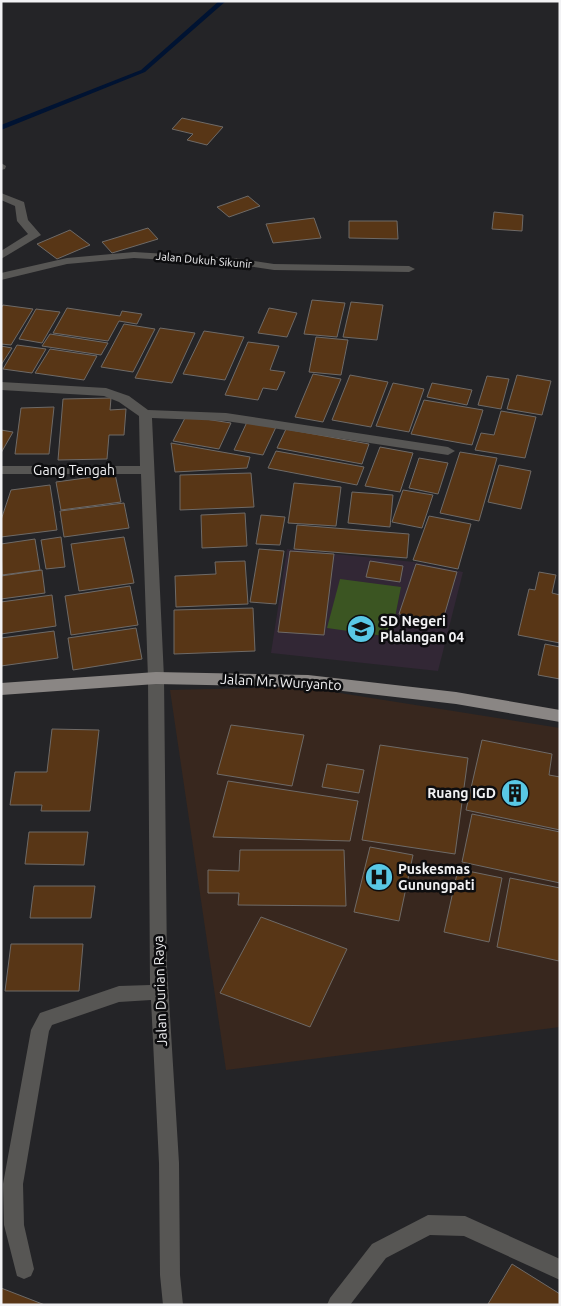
<svg xmlns="http://www.w3.org/2000/svg" width="561" height="1306" viewBox="0 0 561 1306" font-family="Ubuntu,sans-serif">
<style>
.education{fill:#322735}
.medical{fill:#38271e}
.green{fill:#3b5522}
.lines{fill:none;stroke-linecap:round;stroke-linejoin:round}
.stream{fill:#001332;fill-rule:evenodd}
.building{fill:#583616;stroke:#6e6a67}
.street{fill:#575654;fill-rule:evenodd}
.primary{fill:#8a8684;fill-rule:evenodd}
.labels{text-anchor:middle;stroke-width:5;stroke-linejoin:round;paint-order:stroke}
.far-street-label{font-size:11px;fill:#f2f2f4;stroke:#0d0d0f}
.street-label{font-size:14px;fill:#f2f2f4;stroke:#0d0d0f}
.poi-label{font-size:14px;font-weight:bold;fill:#f2f2f4;stroke:#0d0d0f;text-anchor:start}
</style>
<rect width="100%" height="100%" fill="#242427"/>
<polygon class="education" points="287,549 414,562 463,572 438,671 271,653"/>
<polygon class="medical" points="302,687 560,728 560,1027 226,1070 170,690"/>
<polygon class="green" points="340,579 401,587 391,637 327,628"/>
<g class="lines">
<polygon class="stream" points="219,1 226,1 145,72 1,130 1,125 141,70"/>
</g>
<g class="building">
<polygon points="182,118 223,127 207,145 187,140 193,134 172,129"/>
<polygon points="248,196 260,206 229,217 217,207"/>
<polygon points="494,212 523,215 522,231 492,229"/>
<polygon points="314,218 321,238 273,243 266,224"/>
<polygon points="349,221 397,221 398,239 349,238"/>
<polygon points="148,228 158,239 112,253 102,242"/>
<polygon points="70,230 90,245 57,259 37,244"/>
<polygon points="312,300 345,303 337,337 304,334"/>
<polygon points="351,302 383,305 377,340 343,337"/>
<polygon points="3,305 33,309 11,345 1,344 1,308"/>
<polygon points="67,308 120,316 122,311 142,314 137,324 119,321 108,341 53,333"/>
<polygon points="269,308 297,313 287,337 258,333"/>
<polygon points="36,309 60,312 42,343 19,339"/>
<polygon points="124,324 155,329 133,372 101,367"/>
<polygon points="160,328 195,333 172,383 135,378"/>
<polygon points="204,331 244,337 225,380 183,374"/>
<polygon points="50,334 108,343 101,355 42,346"/>
<polygon points="316,337 348,340 341,375 309,372"/>
<polygon points="248,342 279,346 270,370 285,372 277,390 263,388 258,400 225,395"/>
<polygon points="17,345 46,349 32,373 3,369"/>
<polygon points="1,346 12,348 1,365"/>
<polygon points="50,349 97,356 84,380 35,373"/>
<polygon points="313,374 341,379 323,422 295,417"/>
<polygon points="350,375 388,382 371,427 332,420"/>
<polygon points="517,375 551,381 542,415 507,409"/>
<polygon points="487,376 509,379 501,409 478,405"/>
<polygon points="393,383 424,389 409,432 376,426"/>
<polygon points="432,383 472,390 467,405 427,397"/>
<polygon points="111,398 110,410 126,409 124,435 109,435 107,459 58,460 63,399"/>
<polygon points="424,400 483,410 472,445 411,434"/>
<polygon points="54,407 49,454 15,454 21,408"/>
<polygon points="501,411 536,417 525,458 475,450 481,433 494,435"/>
<polygon points="186,416 231,423 219,449 173,441"/>
<polygon points="247,422 276,427 263,455 234,450"/>
<polygon points="286,429 369,444 362,464 277,448"/>
<polygon points="1,430 13,432 1,453"/>
<polygon points="171,443 250,457 247,468 175,472"/>
<polygon points="380,447 413,453 400,492 365,486"/>
<polygon points="276,451 364,467 357,485 268,468"/>
<polygon points="460,452 497,458 479,521 440,513"/>
<polygon points="419,458 448,463 438,494 409,488"/>
<polygon points="499,465 531,471 521,509 488,502"/>
<polygon points="251,473 254,507 180,510 180,475"/>
<polygon points="115,474 121,502 61,510 56,482"/>
<polygon points="294,483 341,487 336,526 288,523"/>
<polygon points="50,485 57,530 1,537 1,520 11,490"/>
<polygon points="403,490 433,495 422,528 392,522"/>
<polygon points="352,492 393,495 390,527 348,523"/>
<polygon points="124,503 129,528 64,537 60,511"/>
<polygon points="245,513 247,546 202,548 201,515"/>
<polygon points="261,515 285,517 280,545 256,544"/>
<polygon points="429,516 471,524 458,569 413,560"/>
<polygon points="297,525 409,534 407,558 294,549"/>
<polygon points="61,537 65,567 46,569 41,540"/>
<polygon points="124,537 134,583 79,591 71,544"/>
<polygon points="35,539 40,570 2,575 1,544"/>
<polygon points="259,549 284,551 276,604 250,602"/>
<polygon points="290,551 334,554 324,635 278,632"/>
<polygon points="245,561 248,604 176,607 175,576 216,574 215,562"/>
<polygon points="370,561 403,566 400,582 366,577"/>
<polygon points="416,564 457,572 442,623 399,614"/>
<polygon points="42,570 45,593 1,599 1,576"/>
<polygon points="539,572 556,575 552,593 560,595 560,643 518,635 529,589 535,590"/>
<polygon points="130,586 138,625 71,635 65,596"/>
<polygon points="52,595 56,626 1,634 1,602"/>
<polygon points="253,608 255,651 174,654 174,610"/>
<polygon points="136,628 142,659 73,670 68,638"/>
<polygon points="54,631 58,658 1,666 1,638"/>
<polygon points="545,644 560,647 560,679 538,675"/>
<polygon points="231,725 304,735 292,786 217,774"/>
<polygon points="52,729 99,730 90,811 41,811 42,805 10,805 15,772 47,772"/>
<polygon points="482,740 552,754 549,775 560,777 560,830 466,810"/>
<polygon points="380,745 468,758 455,854 362,840"/>
<polygon points="327,764 364,770 359,793 322,787"/>
<polygon points="228,781 358,801 350,841 213,837"/>
<polygon points="472,814 560,832 560,883 462,862"/>
<polygon points="29,832 88,832 84,865 25,864"/>
<polygon points="370,847 413,855 399,921 354,912"/>
<polygon points="240,850 344,850 346,906 238,905 239,893 208,893 208,870 239,871"/>
<polygon points="458,869 502,878 489,942 444,932"/>
<polygon points="510,878 560,888 559,961 497,947"/>
<polygon points="34,886 95,886 91,918 30,918"/>
<polygon points="261,917 347,949 310,1027 220,993"/>
<polygon points="11,944 83,944 79,991 5,991"/>
<polygon points="512,1264 560,1294 560,1305 488,1304"/>
<polygon points="1,1288 45,1305 1,1305"/>
</g>
<g class="lines">
<g class="street">
<polygon points="1,163 6,166 5,169 1,170"/>
<polygon points="1,193 24,202 28,220 41,235 1,259 1,251 28,234 17,221 15,206 1,200"/>
<polygon points="134,252 234,258 274,264 409,266 415,269 409,272 274,270 234,264 134,258 67,264 1,280 1,273 67,258"/>
<polygon points="1,382 106,388 129,396 148,410 226,413 448,447 455,451 448,455 226,421 152,418 164,678 167,967 179,1163 180,1275 183,1305 163,1305 160,1275 159,1163 151,1000 119,1002 52,1025 49,1031 23,1184 24,1225 34,1269 31,1276 24,1279 17,1276 4,1225 3,1184 31,1030 40,1013 119,986 150,985 148,678 141,474 1,474 1,466 140,466 139,416 119,402 104,396 1,390"/>
<polygon points="428,1215 465,1216 560,1259 560,1280 464,1236 430,1235 386,1258 350,1305 327,1305 330,1298 372,1244"/>
</g>
<polygon class="primary" points="156,672 308,675 456,692 560,710 560,722 456,704 308,687 156,684 1,695 1,683"/>
</g>
<defs>
<symbol id="school-disc" viewBox="-11 -11 22 22"><circle r="9.5" fill="#59c8e5" stroke="#0d0d0f"/><path d="M0-5L7-2L0 1L-7-2ZM-4 1L0 2.5L4 1V4Q0 6-4 4Z" fill="#111"/></symbol>
<symbol id="building-disc" viewBox="-11 -11 22 22"><circle r="9.5" fill="#59c8e5" stroke="#0d0d0f"/><path d="M-4-6H4V6H1V3H-1V6H-4ZM-2.5-4.3h1.7v1.8h-1.7ZM.8-4.3h1.7v1.8H.8ZM-2.5-1h1.7V.8h-1.7ZM.8-1h1.7V.8H.8Z" fill="#111"/></symbol>
<symbol id="hospital-disc" viewBox="-11 -11 22 22"><circle r="9.5" fill="#59c8e5" stroke="#0d0d0f"/><path d="M-5-5h3v3.5h4V-5h3V5h-3V1.5h-4V5h-3Z" fill="#111"/></symbol>
</defs>
<g fill-rule="evenodd">
<use href="#school-disc" x="345" y="613" width="32" height="32"/>
<use href="#building-disc" x="499" y="777" width="32" height="32"/>
<use href="#hospital-disc" x="363" y="861" width="32" height="32"/>
</g>
<g class="labels">
<g class="far-street-label">
<text transform="translate(204 260) rotate(5)" y="4">Jalan Dukuh Sikunir</text>
</g>
<g class="street-label">
<text x="74" y="475">Gang Tengah</text>
<text transform="translate(281 682) rotate(3)" y="5">Jalan Mr. Wuryanto</text>
<text transform="translate(160 991) rotate(-92)" y="5">Jalan Durian Raya</text>
</g>
<g class="poi-label">
<text x="380" y="626">SD Negeri<tspan x="380" dy="16">Plalangan 04</tspan></text>
<text x="496" y="798" text-anchor="end">Ruang IGD</text>
<text x="398" y="874">Puskesmas<tspan x="398" dy="16">Gunungpati</tspan></text>
</g>
</g>
<rect width="561" height="1306" fill="none" stroke="#f2f2f4" stroke-width="5"/>
</svg>
